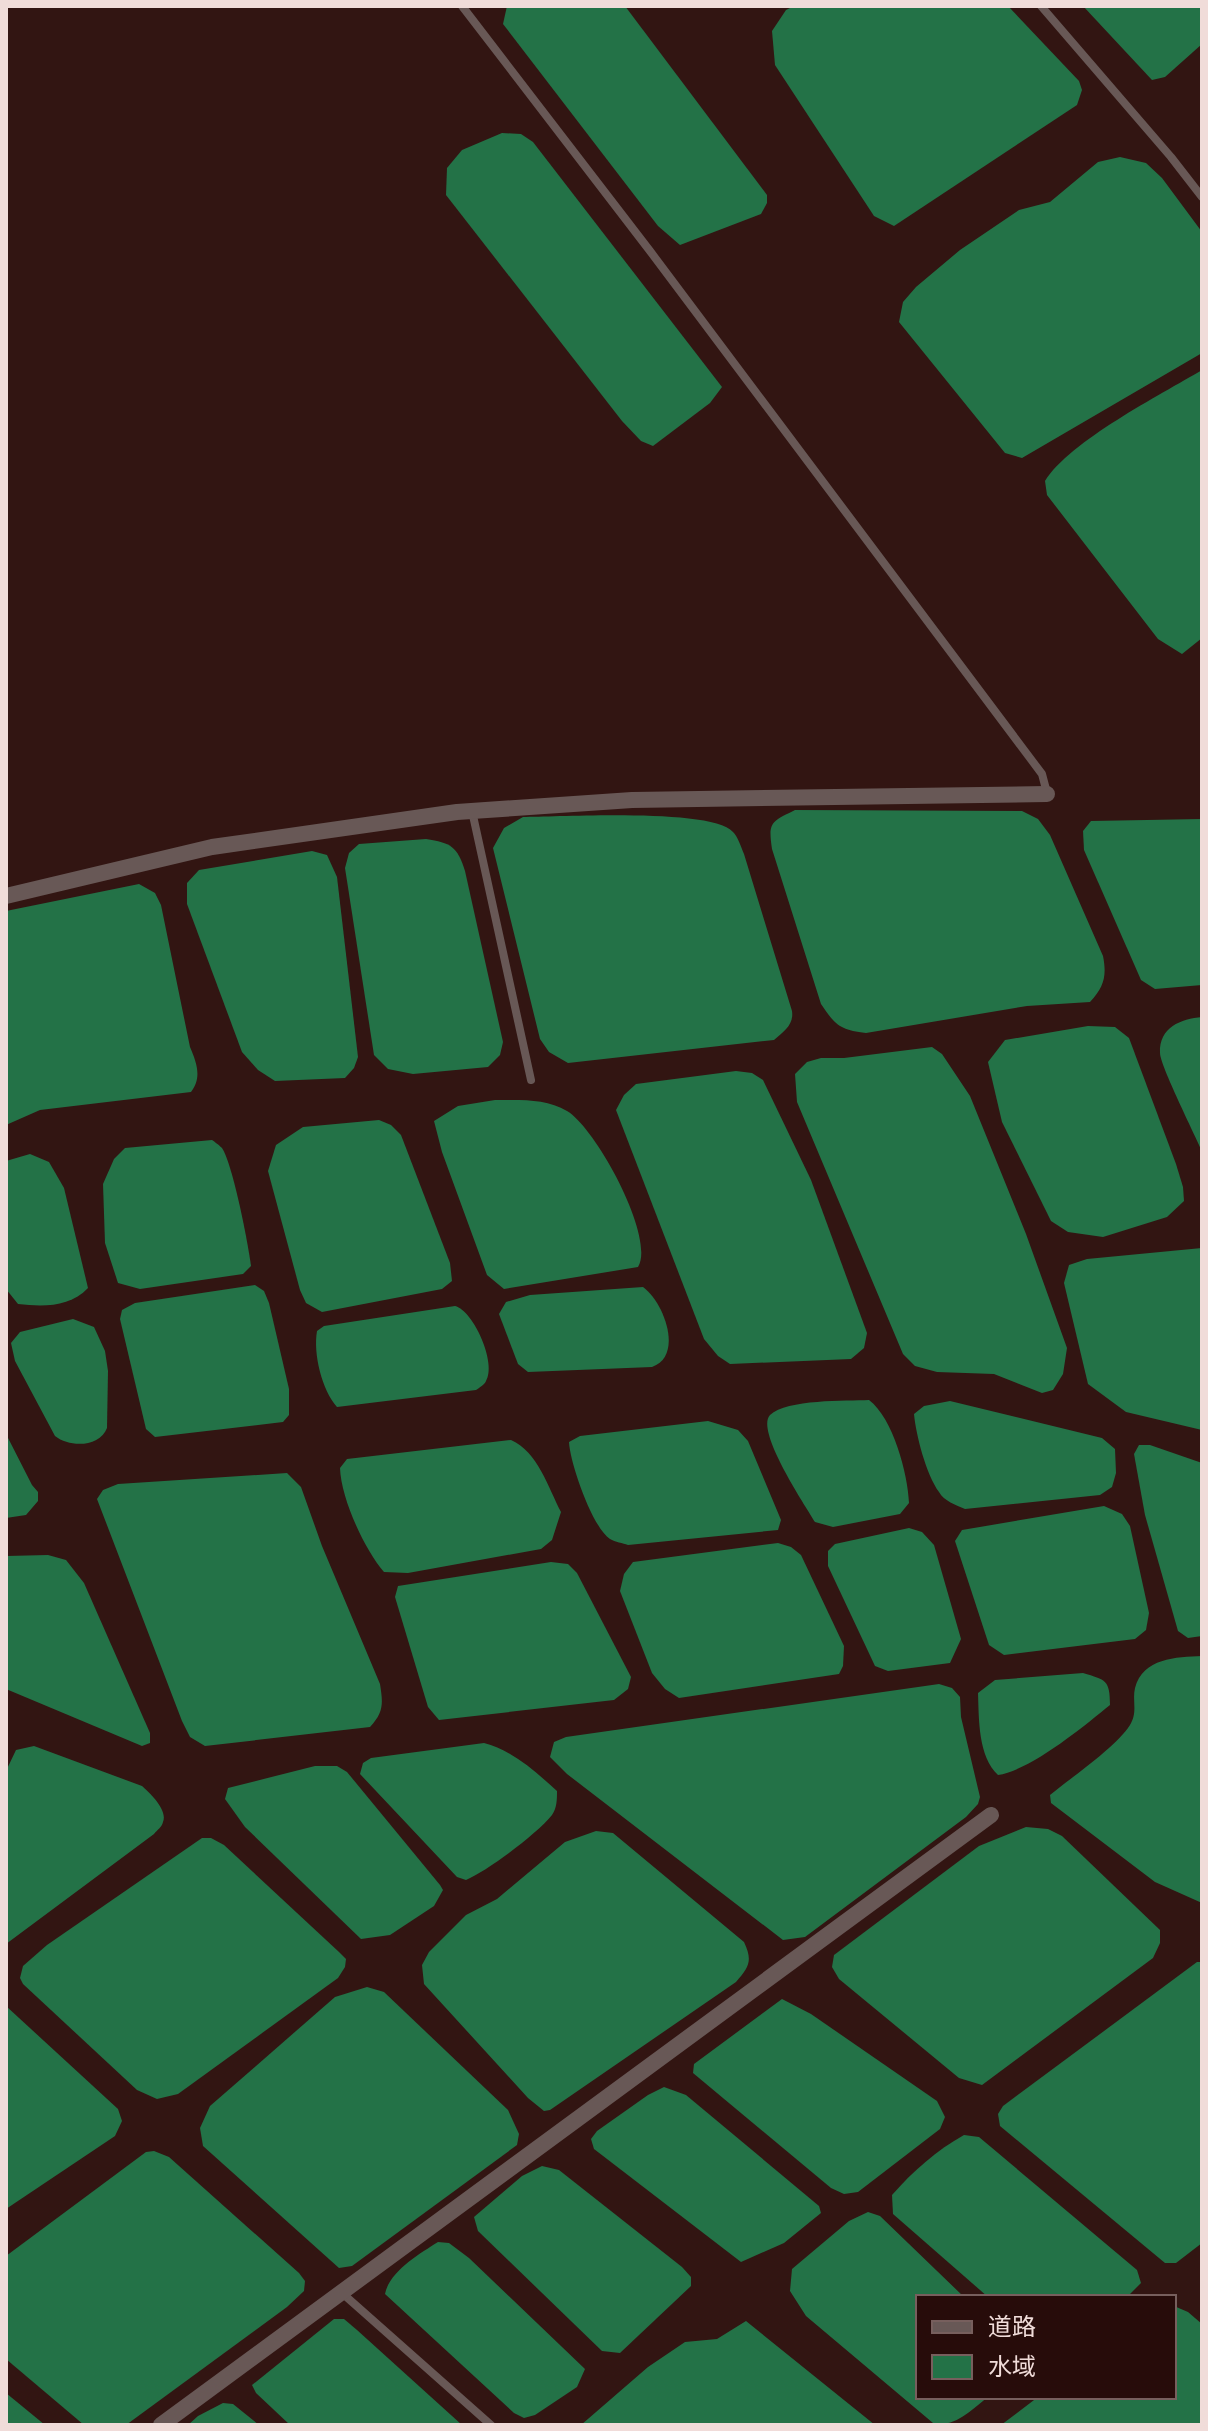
<svg xmlns="http://www.w3.org/2000/svg" width="1208" height="2431" viewBox="0 0 1208 2431" font-family="'Times New Roman','Noto Sans SC',serif">
<style>
.water{fill:#237247}
.lines{fill:none;stroke-linecap:round;stroke-linejoin:round}
.lane{stroke:#685856;stroke-width:8}
.street{stroke:#685856;stroke-width:16}
</style>
<rect width="100%" height="100%" fill="#321512"/>
<g class="water">
<polygon points="507,6 625,6 767,195 767,203 761,214 680,245 658,226 503,24"/>
<polygon points="794,6 1008,6 1079,81 1082,90 1077,105 894,226 874,216 775,65 772,31 786,10"/>
<polygon points="1083,6 1202,6 1202,44 1165,77 1152,80"/>
<polygon points="502,133 521,134 533,142 722,387 710,403 653,446 641,441 622,421 446,195 447,168 462,150"/>
<polygon points="1120,157 1146,163 1162,178 1202,232 1202,353 1022,458 1005,453 899,322 903,302 916,287 960,250 1019,210 1050,202 1098,162"/>
<path d="M1202,370V638L1182,654L1158,639L1047,495L1045,481C1070,441 1160,395 1202,370Z"/>
<path d="M795,810L1022,811L1038,819L1050,835L1103,956C1107,976 1104,987 1090,1002L1027,1006L866,1033C840,1030 835,1025 821,1004L772,849C768,822 771,822 795,810Z"/>
<path d="M523,817C560,817 712,808 733,832C738,837 741,847 744,854L792,1011C794,1025 784,1031 774,1040L568,1063L549,1052L540,1039L493,848L504,828Z"/>
<polygon points="1202,819 1202,985 1155,989 1141,980 1084,850 1083,831 1091,821"/>
<path d="M426,839C451,843 457,846 465,871L503,1042L500,1055L488,1067L413,1074L388,1069L374,1055L345,868L349,853L359,844Z"/>
<polygon points="312,851 327,855 337,877 358,1057 354,1068 345,1078 275,1081 258,1070 242,1052 187,904 187,883 199,870"/>
<path d="M139,884L155,893L161,905L190,1047C197,1063 202,1078 191,1092L40,1110L6,1125V911Z"/>
<path d="M1202,1017V1151C1195,1135 1160,1065 1160,1053C1159,1027 1181,1019 1202,1017Z"/>
<polygon points="1088,1026 1115,1027 1129,1038 1176,1164 1183,1187 1184,1201 1167,1217 1103,1237 1068,1232 1051,1221 1002,1122 988,1062 1005,1040"/>
<polygon points="932,1047 942,1054 970,1096 1026,1234 1067,1348 1063,1374 1053,1390 1042,1393 994,1374 937,1372 915,1366 903,1354 797,1102 795,1074 807,1062 821,1058 844,1058"/>
<polygon points="736,1071 752,1073 763,1080 811,1180 867,1333 864,1348 851,1359 730,1364 718,1356 704,1339 616,1110 624,1095 636,1084"/>
<path d="M495,1100C519,1100 546,1098 567,1111C596,1128 656,1238 638,1267L504,1289L487,1275L442,1152L434,1121L458,1106Z"/>
<polygon points="379,1120 391,1125 401,1135 450,1263 452,1281 442,1289 322,1312 306,1303 300,1290 268,1171 276,1145 303,1127"/>
<path d="M212,1140C215,1142 220,1146 222,1148C233,1165 248,1243 251,1266L243,1274L140,1289L118,1283L105,1243L103,1184L114,1159L125,1148Z"/>
<path d="M30,1154L49,1162L64,1188L88,1288C70,1307 44,1307 18,1304L6,1289V1161Z"/>
<polygon points="1202,1248 1202,1430 1126,1412 1088,1384 1064,1283 1069,1265 1087,1259"/>
<polygon points="255,1285 264,1291 269,1303 289,1389 289,1415 283,1422 155,1437 146,1429 120,1319 122,1310 135,1303"/>
<path d="M643,1287C664,1302 684,1356 652,1367L528,1372L518,1364L499,1314L506,1302L530,1295Z"/>
<path d="M455,1306C474,1311 497,1364 486,1381C485,1384 479,1388 476,1390L337,1407C322,1390 313,1354 317,1331L324,1326Z"/>
<path d="M73,1319L94,1327L105,1351L108,1371L107,1428C100,1447 70,1448 55,1436L15,1361L11,1343L20,1332Z"/>
<path d="M869,1400C893,1418 908,1474 909,1503L900,1514L833,1527L815,1522C805,1505 755,1431 770,1415C787,1399 846,1401 869,1400Z"/>
<path d="M950,1401L1102,1438L1115,1449L1116,1473L1112,1487L1100,1495L965,1509C956,1505 944,1501 939,1492C926,1474 916,1435 914,1414L924,1406Z"/>
<path d="M708,1421L738,1430L748,1441L781,1520L778,1530L628,1545C623,1543 615,1542 610,1539C592,1527 570,1463 569,1442L580,1436Z"/>
<polygon points="6,1434 32,1485 38,1492 38,1501 26,1515 6,1518"/>
<path d="M511,1440C538,1452 548,1487 561,1512L552,1540L541,1549L408,1573L384,1572C364,1549 341,1498 340,1468L347,1459Z"/>
<polygon points="1139,1445 1150,1445 1202,1463 1202,1636 1188,1638 1178,1631 1145,1515 1134,1454"/>
<path d="M287,1473L301,1487L322,1546L380,1684C383,1703 384,1712 370,1727L205,1746L190,1737L182,1721L97,1499L103,1490L118,1484Z"/>
<polygon points="1104,1506 1122,1514 1130,1526 1149,1613 1146,1630 1135,1639 1004,1655 989,1645 955,1541 962,1530"/>
<polygon points="909,1528 922,1532 934,1545 961,1639 950,1663 888,1671 875,1666 828,1566 828,1551 835,1544"/>
<polygon points="778,1543 791,1547 801,1555 844,1646 843,1666 839,1674 679,1698 665,1689 652,1673 620,1591 624,1574 633,1562"/>
<polygon points="48,1555 66,1560 84,1583 150,1733 150,1743 142,1746 6,1689 6,1556"/>
<polygon points="551,1562 568,1564 577,1573 631,1677 628,1689 614,1700 439,1720 428,1707 395,1597 398,1586"/>
<path d="M1202,1656V1903L1155,1882L1051,1803L1050,1795C1072,1777 1116,1747 1130,1725C1138,1712 1132,1701 1135,1688C1143,1658 1176,1657 1202,1656Z"/>
<path d="M1083,1673C1106,1680 1110,1680 1110,1705C1083,1727 1031,1770 998,1775C978,1756 979,1720 978,1693L995,1680Z"/>
<polygon points="939,1684 952,1688 960,1697 961,1717 980,1797 978,1804 966,1817 805,1937 783,1940 567,1774 550,1757 554,1742 566,1737"/>
<path d="M484,1743C512,1750 536,1772 557,1791C557,1799 557,1808 552,1815C537,1834 487,1871 466,1880L457,1877L360,1774L363,1763L371,1758Z"/>
<path d="M34,1746L142,1786C150,1793 168,1810 163,1822C162,1827 157,1830 154,1834L6,1944V1771L16,1750Z"/>
<polygon points="315,1766 337,1766 347,1772 440,1885 443,1890 434,1906 390,1935 361,1939 245,1827 225,1799 228,1788"/>
<polygon points="1026,1827 1048,1829 1062,1836 1160,1930 1160,1943 1153,1958 982,2085 959,2078 839,1979 832,1967 834,1955 979,1846"/>
<path d="M596,1831L613,1833L744,1942C753,1961 749,1967 736,1982L550,2110L544,2111L528,2098L424,1984L422,1965L429,1952L466,1915L497,1899L565,1842Z"/>
<polygon points="202,1838 211,1838 224,1845 339,1952 346,1959 345,1967 338,1978 178,2094 157,2099 137,2090 23,1984 20,1978 23,1966 47,1945"/>
<polygon points="1197,1962 1202,1962 1202,2243 1176,2263 1165,2263 1000,2126 998,2114 1003,2106"/>
<polygon points="367,1987 384,1992 508,2110 519,2134 517,2145 352,2266 339,2268 203,2146 200,2128 210,2106 335,1997"/>
<polygon points="782,1999 811,2014 937,2101 945,2117 940,2129 858,2192 844,2194 831,2188 693,2073 694,2064"/>
<polygon points="6,2006 118,2109 122,2121 115,2136 6,2209"/>
<polygon points="664,2087 686,2095 819,2206 821,2213 784,2243 741,2262 594,2149 591,2139 597,2131 648,2095"/>
<path d="M964,2135L979,2137L1137,2270L1141,2283L1127,2297H988L893,2214L892,2195C913,2171 937,2150 964,2135Z"/>
<polygon points="154,2151 169,2157 299,2273 305,2281 304,2291 287,2307 126,2425 84,2425 6,2359 6,2256 146,2152"/>
<polygon points="542,2166 559,2170 682,2267 691,2277 691,2286 620,2353 602,2351 478,2231 474,2217 522,2176"/>
<path d="M868,2212L880,2216L964,2297H918V2397H988C972,2409 954,2429 933,2423L806,2316L790,2291L792,2269L849,2221Z"/>
<path d="M438,2242L449,2243L469,2258L585,2369L577,2387L535,2415L524,2418L514,2413L385,2294C389,2272 419,2254 438,2242Z"/>
<polygon points="1174,2306 1188,2312 1202,2324 1202,2425 1001,2425 1038,2397 1174,2397"/>
<polygon points="334,2319 344,2319 357,2330 462,2425 290,2425 256,2393 252,2385"/>
<polygon points="746,2321 875,2425 581,2425 648,2367 685,2342 717,2339"/>
<polygon points="6,2393 45,2425 6,2425"/>
<polygon points="223,2403 233,2404 259,2425 188,2425 198,2416"/>
</g>
<g class="lines">
<g class="lane">
<polyline points="462,6 650,251 1042,774 1047,793"/>
<polyline points="1041,6 1171,157 1202,197"/>
<polyline points="472,811 531,1080"/>
<polyline points="342,2293 491,2425"/>
</g>
<g class="street">
<polyline points="6,896 212,847 457,812 632,800 1047,794"/>
<polyline points="161,2425 991,1815"/>
</g>
</g>
<rect width="1208" height="2431" fill="none" stroke="#f0dcd9" stroke-width="16"/>
<rect x="916" y="2295" width="260" height="104" fill="#270c0a" stroke="#775f5d" stroke-width="2"/>
<rect x="932" y="2321" width="40" height="12" fill="#685856" stroke="#775f5d" stroke-width="2"/>
<text x="988" y="2335" font-size="24" fill="#f0dcd9">道路</text>
<rect x="932" y="2355" width="40" height="24" fill="#237247" stroke="#775f5d" stroke-width="2"/>
<text x="988" y="2375" font-size="24" fill="#f0dcd9">水域</text>
</svg>
